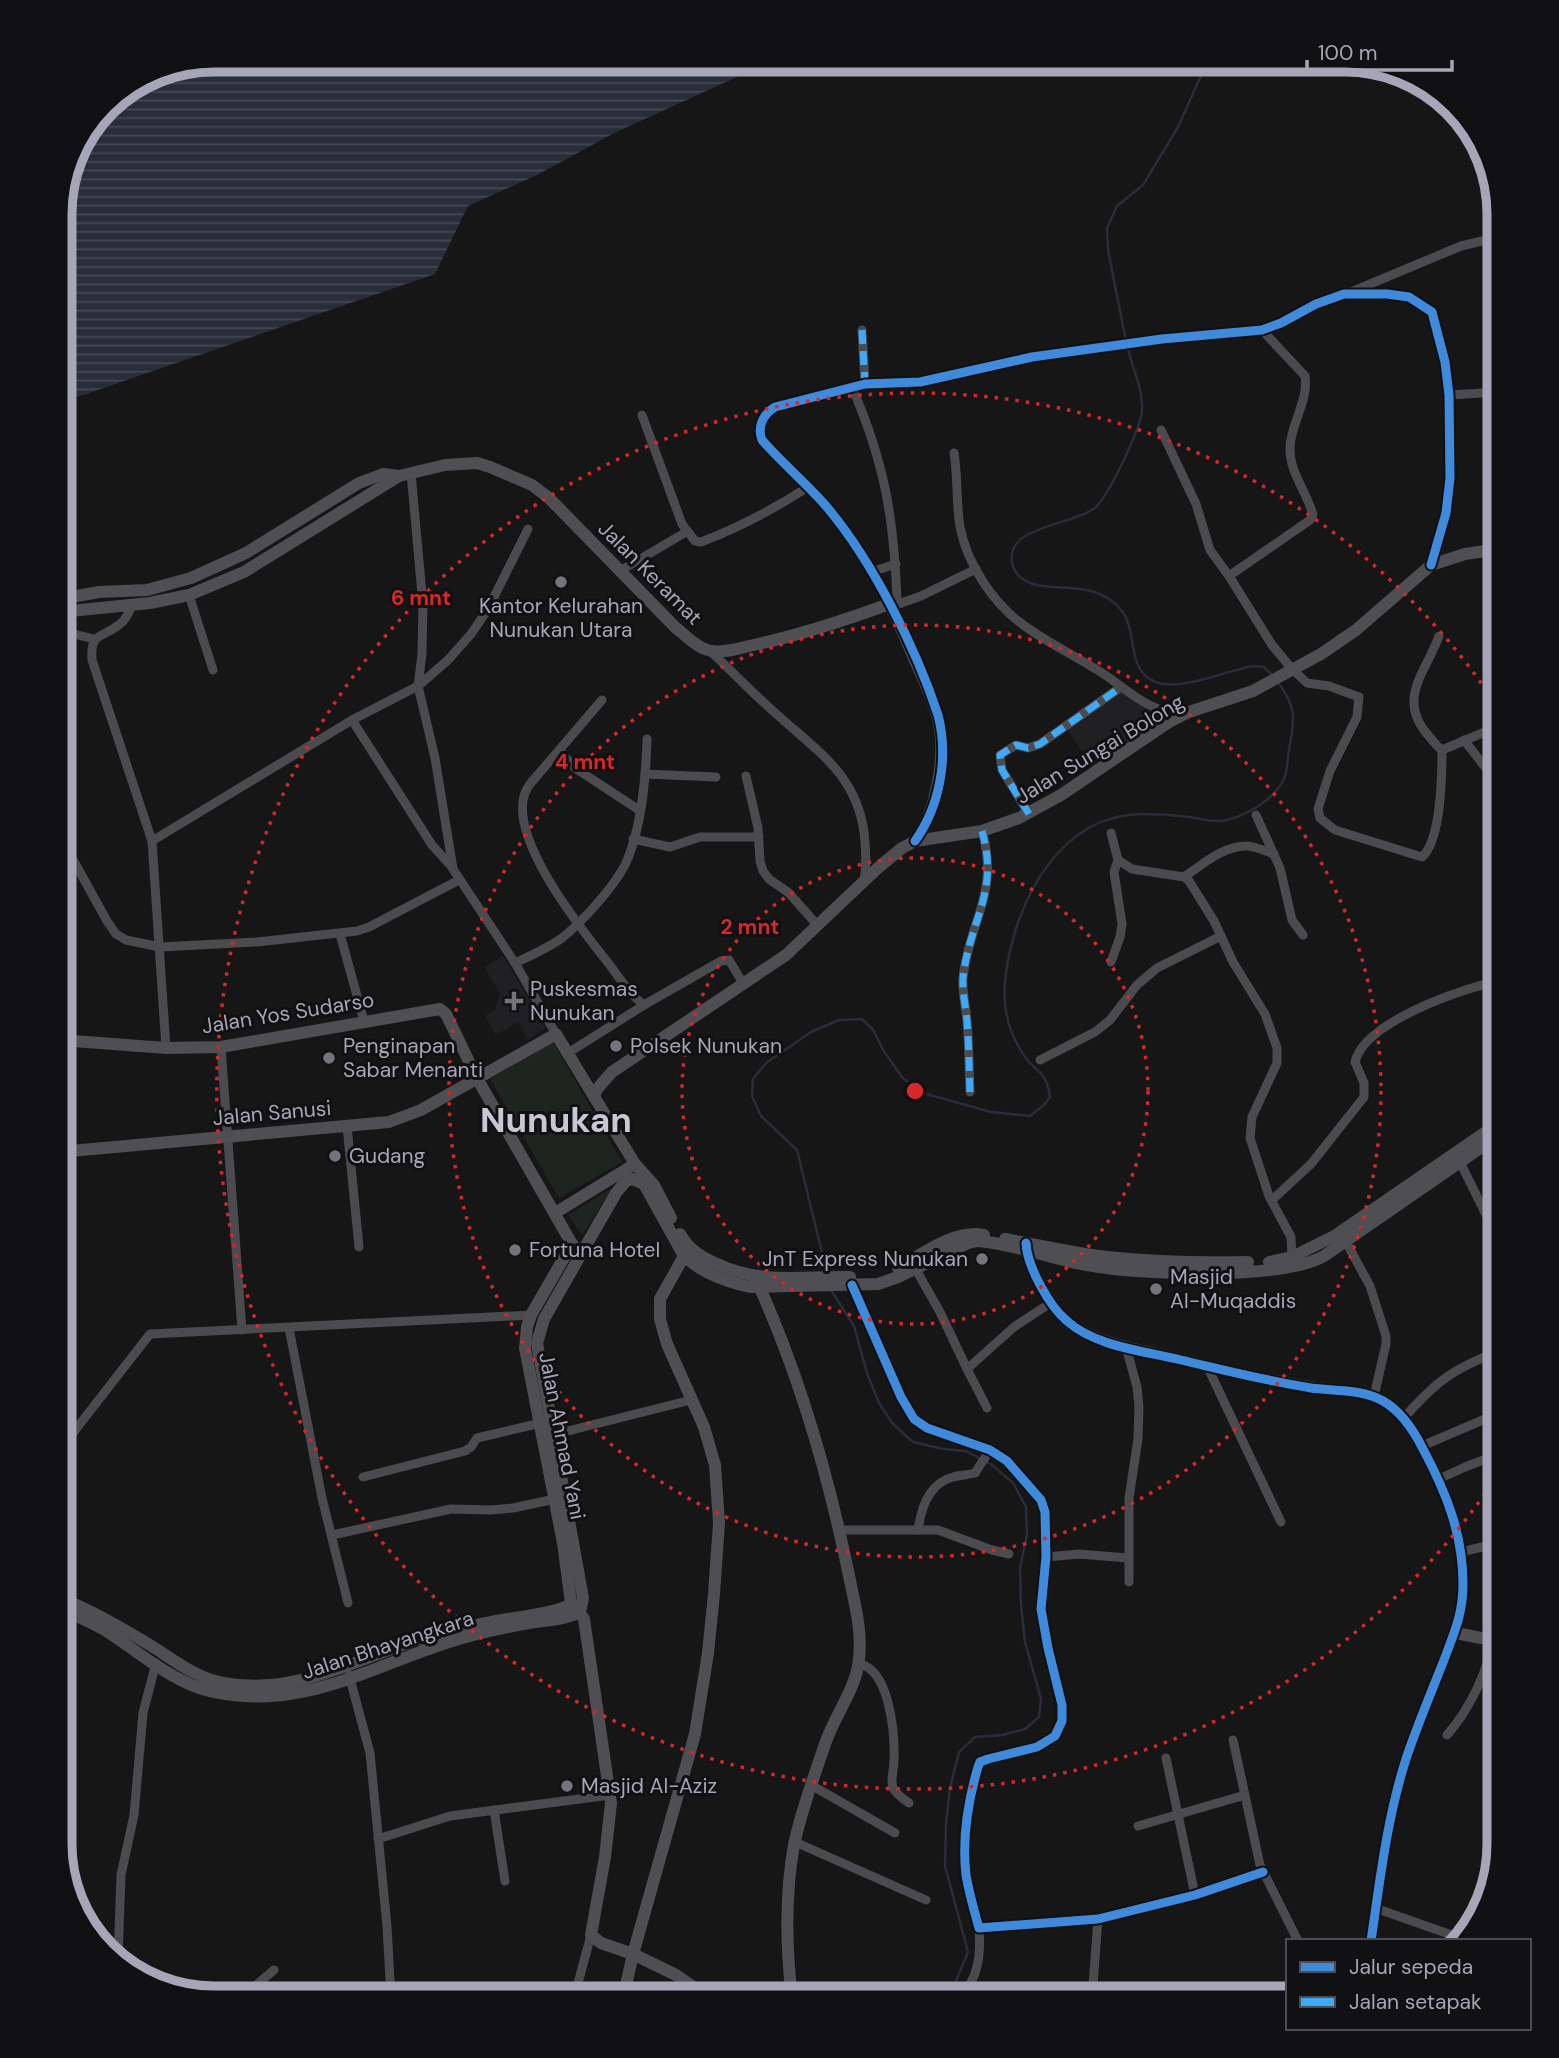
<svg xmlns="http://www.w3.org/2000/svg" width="1559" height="2058" viewBox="0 0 1559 2058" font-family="'DM Sans',sans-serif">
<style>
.built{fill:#202022}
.green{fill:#1e2520}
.water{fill:url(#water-rules)}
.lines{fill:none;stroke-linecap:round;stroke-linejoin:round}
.stream{stroke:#282d39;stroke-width:2.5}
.street{stroke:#4a4a4f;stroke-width:9}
.secondary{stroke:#4e4e53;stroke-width:12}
.quiet{stroke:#3fa9f5;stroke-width:7;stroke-dasharray:14 7;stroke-linecap:butt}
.cycleway-casing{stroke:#111012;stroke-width:13}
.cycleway{stroke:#408adc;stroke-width:9}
.ring{fill:none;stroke:#d62828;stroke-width:3.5;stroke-dasharray:3.5 7}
.poi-dot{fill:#74747f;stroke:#111012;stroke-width:2.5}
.labels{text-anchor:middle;stroke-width:6;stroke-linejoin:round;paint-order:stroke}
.street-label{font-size:21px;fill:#a6a6b8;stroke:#111012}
.poi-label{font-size:21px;fill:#a6a6b8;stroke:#111012;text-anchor:start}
.town-label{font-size:35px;font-weight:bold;fill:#c8c7d4;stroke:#111012}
.rim{fill:none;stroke:#a6a6b8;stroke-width:9}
.centre{fill:#d62828;stroke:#111012;stroke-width:3.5}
.ring-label{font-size:21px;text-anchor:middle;font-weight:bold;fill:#d62828;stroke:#111012;stroke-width:6;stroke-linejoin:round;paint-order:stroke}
</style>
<defs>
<pattern id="water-rules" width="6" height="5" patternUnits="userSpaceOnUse" patternTransform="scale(1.75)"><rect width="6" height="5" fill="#282d39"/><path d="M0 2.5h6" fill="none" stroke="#444854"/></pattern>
</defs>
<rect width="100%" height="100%" fill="#161616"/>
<g class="built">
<polygon points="1123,691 1145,709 1160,715 1173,716 1094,769 1066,728"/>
<polygon points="503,956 546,1027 528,1040 518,1022 496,1035 485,1016 495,1010 500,993 484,967"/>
</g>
<g class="green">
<polygon points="553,1042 622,1162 559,1198 490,1079"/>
<polygon points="612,1188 582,1235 568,1215"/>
</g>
<polygon class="water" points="213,60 783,60 761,66 614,133 539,174 468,206 435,274 60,403 60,203 76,145 112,98 155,71"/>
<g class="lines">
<g class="stream">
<polyline points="1126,341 1108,250 1107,228 1117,206 1143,185 1178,127 1208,60"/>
<path d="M1128,348C1132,368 1143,388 1142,409C1142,427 1110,491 1098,505C1081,525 1005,524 1012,562C1013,567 1015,572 1019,576C1043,599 1091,573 1121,610C1134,626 1130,647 1138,665C1155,706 1222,670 1254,666L1264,667L1273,676"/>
<path d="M827,1273L797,1150L761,1116L752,1096L753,1079L766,1063L811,1032L839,1020L862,1019L874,1031L883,1050L902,1077L919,1092L991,1112L1030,1116L1044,1105L1050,1097C1046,1069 1036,1074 1023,1054C1006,1028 1002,1003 1006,973C1016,900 1060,814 1143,814C1158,814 1174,815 1190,817C1203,819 1215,823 1227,820C1247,815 1273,800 1283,781C1288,772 1287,761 1289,750C1295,719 1297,707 1277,681"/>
<polyline points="831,1290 854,1326 867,1373 879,1403 892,1423 913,1442 943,1449 966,1451 992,1465 1013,1483 1026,1507 1027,1535 1020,1568 1021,1605 1025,1642 1041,1699 1039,1717 1025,1729 1003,1735 975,1737 959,1752 950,1788 946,1823 945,1866 968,1952 956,1981 940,1998"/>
</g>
<g class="street">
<polyline points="1351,292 1461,246 1499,237"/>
<polyline points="862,330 865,384"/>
<path d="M852,387C885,464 894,518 897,601L893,610"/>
<polyline points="1449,395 1499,392"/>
<path d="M642,415L682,524L695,541L701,542C738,528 774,509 808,487"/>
<path d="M1161,430L1196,504L1210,550L1229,576L1272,645L1292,669L1307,683L1329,686L1359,697L1357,717L1330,771L1318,809L1320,818L1335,830L1422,857C1441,841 1442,775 1442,750"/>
<path d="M954,453C958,477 956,502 960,527C967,563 992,602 1022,624C1046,642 1074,655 1099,671C1128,689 1146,712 1183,714"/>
<polyline points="411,473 423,605 422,654 418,686 435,758 453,869 515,963 556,1034"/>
<polyline points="620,571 686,532"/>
<polyline points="871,572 896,564"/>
<path d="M1229,576L1310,520L1313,515C1307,492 1289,472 1290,447C1291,423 1309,400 1305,376L1262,330"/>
<polyline points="189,595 213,670"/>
<path d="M889,604C870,571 852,537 827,507C807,483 782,464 762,440L759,430L765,415L775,407L865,384L920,382L1032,357L1162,339L1262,330L1281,323L1316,304L1344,294H1387L1409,297L1432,312L1445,362L1449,395L1450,488L1446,513L1431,565"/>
<path d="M132,605C129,612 126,620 120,624C102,639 90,631 92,660L152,841L166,1048"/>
<polyline points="896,605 921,596 976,569"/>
<polyline points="60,633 70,633 94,639"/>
<path d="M1439,636C1426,672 1397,698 1427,734C1432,739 1436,746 1442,750L1499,726"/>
<path d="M710,651C734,673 756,697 781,718C820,753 856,776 864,832C866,849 867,864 864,881"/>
<path d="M602,700L530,784C497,826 582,930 609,964C619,977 630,995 644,1005L721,961L729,960L744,985"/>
<polyline points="352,720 432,845 452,867"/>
<polyline points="1464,740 1499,785"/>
<polyline points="560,751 575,768 639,810"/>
<polyline points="645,774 716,777"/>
<polyline points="1490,774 1499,768"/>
<polyline points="746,776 758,828 760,861 763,871 769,879 789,893 818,926"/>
<polyline points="1029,814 1002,770 1000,755 1016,745 1028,748 1040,744 1121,687"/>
<polyline points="1256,815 1280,868 1292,920 1303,935"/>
<polyline points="60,821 64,824"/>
<polyline points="1111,833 1118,860 1114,872 1122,924 1120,937 1111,962"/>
<polyline points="633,839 670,847 700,837 759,837"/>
<polyline points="152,841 352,720 418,686 448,660 471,634 488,609 528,529"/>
<polyline points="60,843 71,856 107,921 116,934 126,940 160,947 257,942 357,931 369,927 459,880"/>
<polyline points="1118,860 1132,869 1184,877 1189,881 1214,921 1233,962 1265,1014 1277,1048 1277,1063 1252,1117 1250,1138 1269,1196 1291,1237 1292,1257"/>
<path d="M1184,877C1202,865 1223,846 1246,846C1255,846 1265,851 1274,854"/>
<polyline points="340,934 364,1021"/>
<path d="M515,963C530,956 548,948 562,938C582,922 613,888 625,865C641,831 646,777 647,739"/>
<polyline points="221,1047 242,1330"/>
<polyline points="568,1053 644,1005"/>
<polyline points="1040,1060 1095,1032 1110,1020 1137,985 1157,968 1221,936"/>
<path d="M970,1092C969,1068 969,1045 967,1021C966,1007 962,993 963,978C969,921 1000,893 982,831"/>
<polyline points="347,1126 359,1247"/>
<polyline points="1458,1158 1499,1241"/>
<path d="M1272,1200L1311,1164L1364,1097V1083L1355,1062C1364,1022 1463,988 1499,981"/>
<polyline points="1345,1240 1370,1286 1386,1336 1386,1344 1374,1396"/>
<polyline points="915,1268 940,1312 967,1369 1014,1327 1052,1302"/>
<path d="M852,1285L901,1397L914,1419L927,1428L990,1450L1007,1461L1041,1500L1045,1512L1046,1557L1041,1609L1048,1648L1062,1705V1721L1055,1736L1037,1747L988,1759L980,1762L978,1767C968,1801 962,1840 966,1875C969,1893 974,1910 979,1928L1098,1919L1195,1895L1263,1872"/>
<polyline points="289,1328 322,1498 348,1603"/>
<polyline points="1126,1347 1137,1387 1139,1407 1138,1439 1129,1498 1129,1582"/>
<polyline points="1207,1366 1281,1522"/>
<polyline points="967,1369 987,1408"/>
<path d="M1403,1419C1436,1381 1453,1369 1499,1351"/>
<polyline points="552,1435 691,1400"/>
<polyline points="1422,1446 1499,1413"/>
<polyline points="363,1477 465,1451 471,1447 477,1438 541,1423"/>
<polyline points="1439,1479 1465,1467 1499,1454"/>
<polyline points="839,1530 938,1530 992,1550 1009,1554"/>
<path d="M918,1530C921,1508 929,1483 953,1477C960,1475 968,1475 975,1473L990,1450"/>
<polyline points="332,1535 451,1509 491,1510 513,1508 555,1499"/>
<polyline points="1461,1552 1499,1543"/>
<polyline points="1046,1557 1079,1554 1128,1558"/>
<polyline points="60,1596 65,1539 68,1441 76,1429 150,1334 531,1315"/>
<path d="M859,1664C890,1669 895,1735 894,1761C894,1770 890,1780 893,1788C897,1795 903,1799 909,1803"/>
<polyline points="349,1675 370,1753 387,1926 391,1998"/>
<path d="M1447,1735C1469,1710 1488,1672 1493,1638"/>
<polyline points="1233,1740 1260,1865 1298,1941"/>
<polyline points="1166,1758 1195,1895"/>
<polyline points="811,1785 895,1833"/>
<polyline points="494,1810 505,1881"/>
<polyline points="1138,1826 1245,1795"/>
<polyline points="378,1839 450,1816 610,1795"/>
<polyline points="795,1842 926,1900"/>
<polyline points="1375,1908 1463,1939"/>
<polyline points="118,1960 121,1875 134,1815 143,1713 156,1663"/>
<polyline points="232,1998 248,1992 274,1970"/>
<polyline points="574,1998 591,1935"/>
<path d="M960,1998C979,1977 981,1955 979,1928"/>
<polyline points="1092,1998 1098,1919"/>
</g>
<g class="secondary">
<polyline points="60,599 99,592 147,590 191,578 246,553 359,483 383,474 399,476"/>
<path d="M60,612L150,603L189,595L244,572L399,476L445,465L477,463L490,467L532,485L549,498L675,627C686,636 697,648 711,651C723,653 737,649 749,646C797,636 843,621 889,604C899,621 906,640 914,658C936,707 949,732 937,787C933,807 927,824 915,841"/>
<polyline points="60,1040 166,1048 221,1047 440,1009 446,1014 478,1080 572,1244 581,1255"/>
<polyline points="594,1096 597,1089 612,1072 786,955 879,867 902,848 915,841 982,831 1019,818 1061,795 1169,722 1189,712 1253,691 1321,654 1356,630 1431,565 1465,554 1499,549"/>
<polyline points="60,1152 389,1122 421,1110 556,1034 635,1164 654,1185 671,1218"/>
<polyline points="555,1213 635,1164"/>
<path d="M680,1234C689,1250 701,1257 717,1264C762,1285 802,1276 850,1277"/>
<path d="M1005,1239C1039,1245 1072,1253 1107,1257C1154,1262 1200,1263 1248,1262"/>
<path d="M1026,1246C1028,1268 1053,1311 1070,1324C1100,1345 1140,1350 1175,1358C1219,1369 1264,1380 1310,1387C1333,1391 1361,1389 1382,1400C1402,1411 1415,1434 1425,1453C1448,1494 1463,1536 1463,1584C1463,1612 1454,1634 1444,1660C1431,1693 1417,1725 1406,1759C1387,1818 1380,1880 1371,1941"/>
<polyline points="1269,1262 1292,1257 1336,1235 1499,1123"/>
<path d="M898,1268C922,1254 955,1229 984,1235"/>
<path d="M759,1281L760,1288C800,1378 828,1474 848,1571C854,1601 864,1635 858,1666C853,1693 834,1717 825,1744C814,1777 801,1811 794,1845C785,1895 786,1948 792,1998"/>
<path d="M60,1598C94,1611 126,1630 158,1650C179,1664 198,1678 223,1683C289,1695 343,1666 402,1645C433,1634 464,1628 495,1621C511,1618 563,1613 571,1603"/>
<polyline points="571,1603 563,1543 525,1348 527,1327 531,1315 572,1244"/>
<polyline points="576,1608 584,1619 611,1803 605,1857 591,1935 601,1943 633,1954 676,1975 709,1998"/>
<path d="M60,1610C75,1615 89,1621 103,1629C137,1650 170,1681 209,1691C305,1714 378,1661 466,1637C486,1631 508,1627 529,1623C546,1620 565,1620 580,1612L583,1598L537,1343L544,1319L616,1193L626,1181L633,1179L644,1184L684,1256C702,1273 727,1282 750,1287L878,1284L898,1277L968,1243L977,1241C1011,1243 1053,1259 1087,1265C1137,1275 1282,1280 1324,1256L1499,1135"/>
<polyline points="1456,1633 1481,1638 1499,1638"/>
<polyline points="623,1998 633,1954 695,1734 708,1653 714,1594 719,1523 715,1465 704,1427 667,1344 660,1319 660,1299 684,1256"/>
</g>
<g class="quiet">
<polyline points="862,330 865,384"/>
<polyline points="1029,814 1002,770 1000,755 1016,745 1028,748 1040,744 1121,687"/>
<path d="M970,1092C969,1068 969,1045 967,1021C966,1007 962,993 963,978C969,921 1000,893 982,831"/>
</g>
<defs>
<g id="cycleway">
<path d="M915,841C940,806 949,757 938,715C916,648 872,560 826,506C806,483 782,463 762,440C757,427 763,414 775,407L865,384L920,382L1032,357L1162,339L1262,330L1281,323L1316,304L1344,294H1387L1409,297L1432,312L1445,362L1449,395L1450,478L1446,513L1431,565"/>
<path d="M1026,1243C1027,1266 1049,1306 1067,1321C1096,1347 1145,1351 1181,1360C1224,1370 1267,1381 1311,1388C1334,1391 1362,1389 1383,1401C1401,1411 1414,1431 1423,1449C1446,1492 1463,1534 1463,1584C1463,1614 1454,1633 1444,1660C1431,1693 1417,1726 1406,1759C1387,1818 1380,1880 1371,1941"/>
<path d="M852,1285L901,1397L914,1419L927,1428L990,1450L1007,1461L1041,1500L1045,1512L1046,1557L1041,1609L1048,1648L1062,1705V1721L1055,1736L1037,1747L988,1759L980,1762L978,1767C968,1801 962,1840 966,1875C969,1893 974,1910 979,1928L1098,1919L1195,1895L1263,1872"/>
</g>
</defs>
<use href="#cycleway" class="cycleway-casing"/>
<use href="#cycleway" class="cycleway"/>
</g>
<g class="ring">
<circle cx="915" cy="1091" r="233"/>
<circle cx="915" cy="1091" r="466"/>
<path d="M1497 1476A698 698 0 1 1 1497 706"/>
</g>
<g class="poi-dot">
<circle cx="561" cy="582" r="7"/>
<path d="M510.5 990.5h7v7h7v7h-7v7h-7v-7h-7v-7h7z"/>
<circle cx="616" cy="1046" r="7"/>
<circle cx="329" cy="1058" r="7"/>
<circle cx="335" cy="1156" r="7"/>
<circle cx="515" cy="1250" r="7"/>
<circle cx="982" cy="1259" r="7"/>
<circle cx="1156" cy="1289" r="7"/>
<circle cx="567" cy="1786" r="7"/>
</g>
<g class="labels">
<g class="street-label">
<text transform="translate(650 573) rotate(45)" y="7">Jalan Keramat</text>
<text transform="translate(1100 749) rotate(-31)" y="7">Jalan Sungai Bolong</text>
<text transform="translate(288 1013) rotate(-9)" y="7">Jalan Yos Sudarso</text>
<text transform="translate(272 1113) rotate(-5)" y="7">Jalan Sanusi</text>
<text transform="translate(562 1436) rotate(79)" y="7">Jalan Ahmad Yani</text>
<text transform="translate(388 1645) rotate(-18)" y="7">Jalan Bhayangkara</text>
</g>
<g class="poi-label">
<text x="561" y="613" text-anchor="middle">Kantor Kelurahan<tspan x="561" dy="24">Nunukan Utara</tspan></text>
<text x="530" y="996">Puskesmas<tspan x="530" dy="24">Nunukan</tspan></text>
<text x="343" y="1053">Penginapan<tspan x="343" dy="24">Sabar Menanti</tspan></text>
<text x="630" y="1053">Polsek Nunukan</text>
<text x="349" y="1163">Gudang</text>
<text x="529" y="1257">Fortuna Hotel</text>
<text x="968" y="1266" text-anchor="end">JnT Express Nunukan</text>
<text x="1170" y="1284">Masjid<tspan x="1170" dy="24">Al-Muqaddis</tspan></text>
<text x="581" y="1793">Masjid Al-Aziz</text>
</g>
<g class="town-label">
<text x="556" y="1132">Nunukan</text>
</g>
</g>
<path d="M0 0H1559V2058H0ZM214 72H1345A142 142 0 0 1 1487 214V1844A142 142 0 0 1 1345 1986H214A142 142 0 0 1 72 1844V214A142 142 0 0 1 214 72Z" fill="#111012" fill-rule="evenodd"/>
<path class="rim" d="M214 72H1345A142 142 0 0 1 1487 214V1844A142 142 0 0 1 1345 1986H214A142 142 0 0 1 72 1844V214A142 142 0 0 1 214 72Z"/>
<circle cx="915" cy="1091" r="10" class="centre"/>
<g class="ring-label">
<text x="421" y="605">6 mnt</text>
<text x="585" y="769">4 mnt</text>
<text x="750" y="934">2 mnt</text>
</g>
<rect x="1286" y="1939" width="245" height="91" fill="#111012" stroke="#4d4c54" stroke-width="2"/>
<rect x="1300" y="1962" width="35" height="10" fill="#408adc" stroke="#4d4c54" stroke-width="2"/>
<text x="1349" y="1974" font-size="21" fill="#a6a6b8">Jalur sepeda</text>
<rect x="1300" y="1997" width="35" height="10" fill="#3fa9f5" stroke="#4d4c54" stroke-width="2"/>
<text x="1349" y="2009" font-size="21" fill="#a6a6b8">Jalan setapak</text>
<path d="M1307 60v10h145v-10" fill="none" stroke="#a6a6b8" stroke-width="3.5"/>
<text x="1318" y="60" font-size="21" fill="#a6a6b8" stroke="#111012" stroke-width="5" paint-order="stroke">100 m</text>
</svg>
